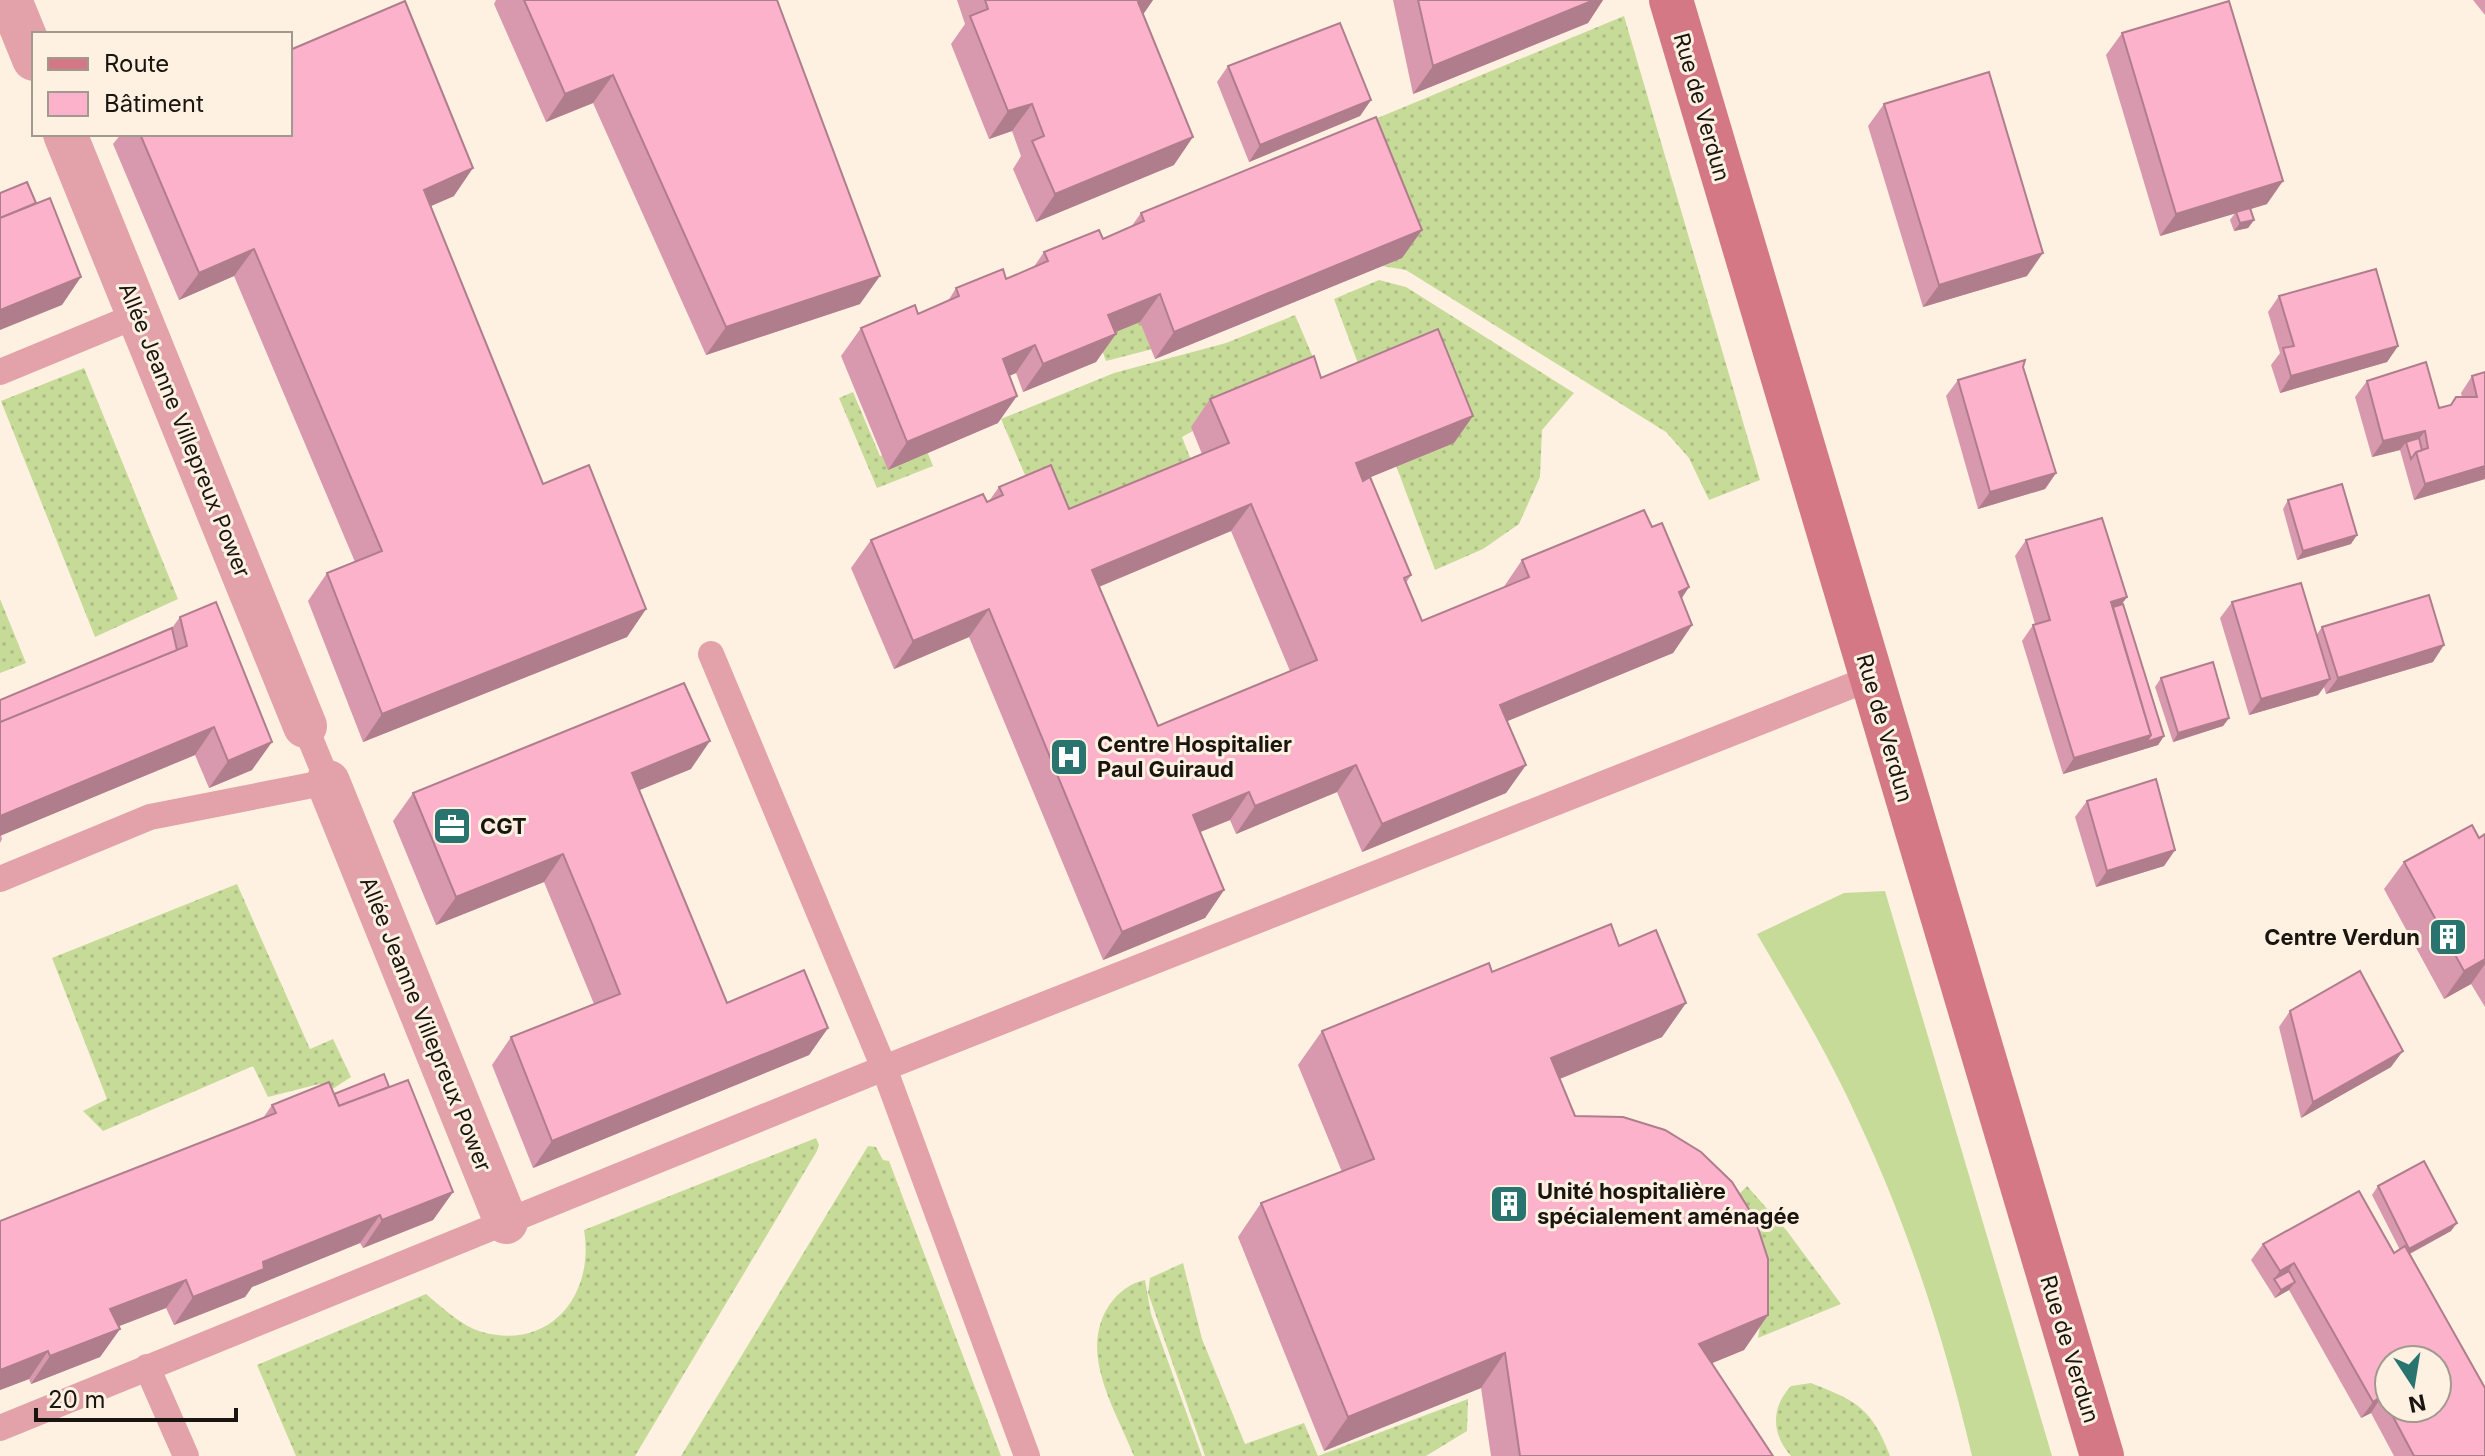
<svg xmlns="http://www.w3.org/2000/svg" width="2485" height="1456" viewBox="0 0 2485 1456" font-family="Inter,sans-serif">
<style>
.grass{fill:url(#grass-dots)}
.garden{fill:#c7db99}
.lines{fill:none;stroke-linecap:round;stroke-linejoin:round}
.lane{stroke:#e3a2aa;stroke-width:26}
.street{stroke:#e3a2aa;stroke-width:44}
.secondary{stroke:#d57886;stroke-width:44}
.wall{fill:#d899ae;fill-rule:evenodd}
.shaded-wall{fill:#b07d8d}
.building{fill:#fbb2ca;stroke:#b07d8d;stroke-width:2;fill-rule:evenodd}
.labels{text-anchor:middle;stroke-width:6;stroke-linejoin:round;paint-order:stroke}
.street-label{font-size:22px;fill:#191510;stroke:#fef1e2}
.poi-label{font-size:22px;font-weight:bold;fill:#191510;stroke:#fef1e2;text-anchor:start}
</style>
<defs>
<pattern id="grass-dots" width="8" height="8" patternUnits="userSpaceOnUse" patternTransform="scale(2)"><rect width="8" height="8" fill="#c7db99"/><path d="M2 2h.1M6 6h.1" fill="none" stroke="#aabb83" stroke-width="1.8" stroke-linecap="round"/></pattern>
</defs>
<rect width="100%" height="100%" fill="#fef1e2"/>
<g class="grass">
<polygon points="1624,16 1760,480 1709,500 1689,458 1666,432 1406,270 1376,265 1351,129"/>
<polygon points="1379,280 1406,287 1574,393 1542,430 1540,477 1519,524 1483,549 1435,570 1334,299"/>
<polygon points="1139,303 1203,336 1106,361 1092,323"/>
<polygon points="1295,315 1321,376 1192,426 1193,431 1182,437 1193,465 1056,521 1034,496 1001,419 1114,373 1226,343"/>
<polygon points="84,368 178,599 95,637 1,401"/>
<polygon points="853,392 880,456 923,441 933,466 877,488 839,398"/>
<polygon points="0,599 26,663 0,673"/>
<polygon points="237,884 310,1049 333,1039 351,1077 331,1090 319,1084 268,1097 253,1066 103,1131 83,1111 107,1099 52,958"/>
<path d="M816,1138L819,1145L817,1151L635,1456H296L257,1365L426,1294C443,1308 461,1326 482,1332C550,1351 595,1295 584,1230Z"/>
<polygon points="868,1146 876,1147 883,1160 889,1161 1001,1456 681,1456"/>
<polygon points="1747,1186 1787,1231 1841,1304 1758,1338 1760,1326 1719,1215"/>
<polygon points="1183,1263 1202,1339 1245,1444 1304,1423 1318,1456 1205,1456 1148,1293 1150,1278"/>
<path d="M1145,1280L1151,1314L1202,1456H1134C1116,1410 1077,1352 1110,1304C1119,1292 1130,1283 1145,1280Z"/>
<path d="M1811,1383C1856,1401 1871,1407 1890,1456H1791C1772,1435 1770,1408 1791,1386Z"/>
<polygon points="1468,1399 1467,1431 1426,1456 1318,1456"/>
</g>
<path class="garden" d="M1885,891L2052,1456H1972C1945,1341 1909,1229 1859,1122C1830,1057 1793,996 1757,934L1844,893Z"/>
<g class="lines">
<g class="lane">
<polyline points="0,372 138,315"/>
<polyline points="711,654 884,1068 1027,1456"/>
<polyline points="0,879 150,817 328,782 305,726"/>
<polyline points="147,1367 186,1456"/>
<polyline points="0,1428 884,1068 1871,678"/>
</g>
<g class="street">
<polyline points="10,0 34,59"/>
<polyline points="65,134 305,726"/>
<polyline points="328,782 506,1222"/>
</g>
<polyline class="secondary" points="1671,0 2102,1456"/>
</g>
<g class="wall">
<polygon points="496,0 777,0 860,304 706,355 593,103 546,122 494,4"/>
<polygon points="957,0 1153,0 1143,14 1174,165 1036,222 1013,169 1021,156 1012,131 989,139 951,44 965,24"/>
<polygon points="1393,0 1603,0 1588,23 1413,94"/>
<polygon points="2473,0 2485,0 2485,15"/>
<polygon points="2122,33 2267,204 2251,209 2254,220 2248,228 2234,231 2230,220 2235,213 2160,236 2106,55"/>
<polygon points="1228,66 1371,100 1360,116 1249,162 1217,82"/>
<polygon points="1884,104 2027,276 1923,307 1868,126"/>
<polygon points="121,134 290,134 454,196 430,206 543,484 646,609 627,637 363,742 308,601 327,573 355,562 234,276 179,300 113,144"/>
<polygon points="1141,213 1422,230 1402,258 1155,359 1140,322 1115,332 1096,362 1023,392 1016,373 1009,376 998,423 888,470 841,356 861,328 918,314 948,301 956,288 1006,279 1033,268 1044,252 1103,239 1131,227"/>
<polygon points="2279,296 2398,346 2387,362 2280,393 2271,365 2280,353 2268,312"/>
<polygon points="2023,367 2056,473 2045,489 1978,509 1946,396 1958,380"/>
<polygon points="2485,372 2485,479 2414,500 2400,450 2372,457 2355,397 2367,381 2439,408 2450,405 2456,397 2462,397 2461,393 2472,376"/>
<path d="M1321,378L1454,443L1370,477L1411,575L1406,583L1422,621L1503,588L1522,560L1652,527L1689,587L1682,598L1692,625L1673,653L1507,721L1526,765L1506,793L1362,852L1337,792L1236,834L1230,820L1200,832L1224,890L1205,918L1103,960L969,637L894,669L851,568L871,540L987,502L989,501L999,487L1069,509L1202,454L1191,427L1210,399ZM1231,531L1290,671L1158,726L1099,587Z"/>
<polygon points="2288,500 2351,544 2297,560 2283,509"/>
<polygon points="2026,540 2127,597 2121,605 2164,736 2158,745 2063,774 2022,641 2033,625 2035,624 2015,556"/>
<polygon points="2232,602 2317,634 2322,627 2433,662 2326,694 2324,687 2318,695 2249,715 2220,618"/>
<polygon points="180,617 252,770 209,788 195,755 1,835 2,839 0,843 0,700 172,628"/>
<polygon points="2161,678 2229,718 2223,726 2173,742 2155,687"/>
<polygon points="691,769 639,790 727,1003 828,1028 809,1055 533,1168 492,1065 511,1037 594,1004 544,882 436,925 393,821 413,793"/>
<polygon points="2087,801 2175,850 2164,866 2096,887 2075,817"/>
<polygon points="2485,834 2485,1007 2471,984 2444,999 2384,889 2404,862 2479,838"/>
<polygon points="1619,946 1686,1003 1662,1037 1560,1079 1575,1116 1768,1315 1744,1350 1712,1363 1773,1456 1491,1456 1481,1388 1324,1451 1238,1237 1261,1203 1342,1172 1298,1065 1322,1031"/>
<polygon points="2290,1011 2391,1067 2301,1118 2279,1027"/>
<polygon points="389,1087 453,1192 433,1220 363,1248 360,1243 252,1287 245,1297 174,1325 166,1308 119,1326 120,1329 100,1357 31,1384 29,1379 0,1390 0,1221 263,1118 272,1105 334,1094"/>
<polygon points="2378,1186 2451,1231 2410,1254 2485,1456 2394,1456 2371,1413 2361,1418 2289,1290 2275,1298 2251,1260 2263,1244 2394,1253 2400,1250 2372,1195"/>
</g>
<g class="shaded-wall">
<polygon points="1142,0 1153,0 1138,22 1138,2"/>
<polygon points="1594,0 1603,0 1588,23 1413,94 1433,66"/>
<polygon points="613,75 593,103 546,122 565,94"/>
<polygon points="1371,100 1360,116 1249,162 1260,145"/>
<polygon points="1032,104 1012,131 989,139 1008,111"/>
<polygon points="1193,137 1174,165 1036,222 1055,194"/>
<polygon points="473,168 454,196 404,218 424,190"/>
<polygon points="2283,181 2267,204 2160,236 2176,214"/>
<polygon points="2254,220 2248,228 2234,231 2240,223"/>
<polygon points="1422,230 1402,258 1155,359 1174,332"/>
<polygon points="254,249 234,276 179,300 199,273"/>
<polygon points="2043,253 2027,276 1923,307 1939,285"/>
<polygon points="880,276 860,304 706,355 726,327"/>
<polygon points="81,277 62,305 0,330 0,310"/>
<polygon points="1160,294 1140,322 1089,343 1108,315"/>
<polygon points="1116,334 1096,362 1023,392 1043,364"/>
<polygon points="1035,345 1016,373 983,387 1003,359"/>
<polygon points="2398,346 2387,362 2280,393 2291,376"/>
<polygon points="1017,396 998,423 888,470 907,442"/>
<polygon points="1473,416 1454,443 1337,491 1356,463"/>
<polygon points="2425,431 2413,447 2406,442 2400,450 2372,457 2383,441"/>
<polygon points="2485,466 2485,479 2414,500 2425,484"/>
<polygon points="2056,473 2045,489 1978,509 1990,492"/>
<polygon points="1251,504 1231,531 1072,598 1092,570"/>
<polygon points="2357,535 2351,544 2297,560 2303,551"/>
<polygon points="1689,587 1670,615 1679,592"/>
<polygon points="2127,597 2115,613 2111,602"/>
<polygon points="646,609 627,637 363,742 382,714"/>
<polygon points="989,609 969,637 894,669 913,641"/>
<polygon points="1692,625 1673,653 1481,732 1500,705"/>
<polygon points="2444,645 2433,662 2326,694 2338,678"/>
<polygon points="2330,679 2318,695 2249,715 2261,699"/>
<polygon points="2229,718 2223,726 2173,742 2178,733"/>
<polygon points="214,727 195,755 0,836 0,816"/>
<polygon points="2151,735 2164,736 2158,745 2063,774 2074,758"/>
<polygon points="710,741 691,769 613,801 632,773"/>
<polygon points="272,742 252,770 209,788 228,761"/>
<polygon points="1356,765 1337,792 1236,834 1255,806"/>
<polygon points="1526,765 1506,793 1362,852 1382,824"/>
<polygon points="1249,792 1230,820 1173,843 1193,815"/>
<polygon points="2175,850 2164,866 2096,887 2107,871"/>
<polygon points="563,854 544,882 436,925 456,897"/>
<polygon points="1224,890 1205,918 1103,960 1122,932"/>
<polygon points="2485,959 2485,964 2471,984 2444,999 2464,971"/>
<polygon points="1686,1003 1662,1037 1527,1092 1551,1058"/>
<polygon points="828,1028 809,1055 533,1168 552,1141"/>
<polygon points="2403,1051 2391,1067 2301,1118 2313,1102"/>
<polygon points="453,1192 433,1220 363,1248 382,1220"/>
<polygon points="380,1215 360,1243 252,1287 245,1297 174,1325 193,1297 263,1262"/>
<polygon points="2457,1223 2451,1231 2403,1257 2409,1249"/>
<polygon points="2294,1263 2283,1279 2274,1279 2280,1271"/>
<polygon points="186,1280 166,1308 91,1337 110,1309"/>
<polygon points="2295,1282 2289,1290 2275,1298 2281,1290"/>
<polygon points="1768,1315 1744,1350 1676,1378 1699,1344"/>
<polygon points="120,1329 100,1357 31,1384 50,1356"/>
<polygon points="48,1351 29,1379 0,1390 0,1370"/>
<polygon points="1505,1353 1481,1388 1324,1451 1348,1417"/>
<polygon points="2382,1396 2371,1413 2361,1418 2373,1402"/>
</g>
<g class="building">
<polygon points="524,0 777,0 880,276 726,327 613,75 565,94"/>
<polygon points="985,0 1142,0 1138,2 1193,137 1055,194 1032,141 1044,136 1032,104 1008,111 970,16 988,9"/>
<polygon points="1418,0 1594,0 1433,66"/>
<polygon points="405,1 473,168 424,190 543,484 589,465 646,609 382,714 327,573 382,551 254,249 199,273 140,134 290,134 290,50"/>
<polygon points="2229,1 2283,181 2176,214 2122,33"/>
<polygon points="1340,23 1371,100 1260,145 1228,66"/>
<polygon points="1989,72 2043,253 1939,285 1884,104"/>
<polygon points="1376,117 1422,230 1174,332 1160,294 1108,315 1116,334 1043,364 1035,345 1003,359 1017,396 907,442 861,328 915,305 918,314 959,296 956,288 1003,269 1006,279 1048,261 1044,252 1099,230 1103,239 1144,221 1141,213"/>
<polygon points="27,182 36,203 0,218 0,193"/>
<polygon points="50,198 81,277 0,310 0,218"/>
<polygon points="2250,208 2254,220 2240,223 2236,212"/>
<polygon points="2376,269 2398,346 2291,376 2283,348 2294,346 2279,296"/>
<path d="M1438,329L1473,416L1356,463L1363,481L1370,477L1411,575L1404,578L1422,621L1529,577L1522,560L1644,510L1652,527L1662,523L1689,587L1679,592L1692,625L1500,705L1526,765L1382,824L1356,765L1255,806L1249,792L1193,815L1224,890L1122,932L989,609L913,641L871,540L983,494L987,502L1003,495L999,487L1051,465L1069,509L1229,443L1210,399L1314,356L1321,378ZM1251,504L1317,660L1158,726L1092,570Z"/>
<polygon points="2025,360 2023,367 2056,473 1990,492 1958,380"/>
<polygon points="2426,362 2439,408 2451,405 2456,397 2477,397 2472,376 2485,372 2485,466 2425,484 2416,452 2428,448 2425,431 2383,441 2367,381"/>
<polygon points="2419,438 2422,450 2416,452 2411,459 2406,442"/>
<polygon points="2342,484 2357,535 2303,551 2288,500"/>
<polygon points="2102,518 2127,597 2111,602 2151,735 2074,758 2033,625 2050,620 2026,540"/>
<polygon points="2301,583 2330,679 2261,699 2232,602"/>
<polygon points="2429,595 2444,645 2338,678 2322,627"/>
<polygon points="216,602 272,742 228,761 214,727 0,816 0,722 187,646 180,617"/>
<polygon points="2123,604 2164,736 2146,742 2151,735 2113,607"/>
<polygon points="172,628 177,650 0,722 0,700"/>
<polygon points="2213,662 2229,718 2178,733 2161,678"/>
<polygon points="684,683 710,741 632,773 727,1003 804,970 828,1028 552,1141 511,1037 620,994 593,926 563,854 456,897 413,793"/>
<polygon points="2156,779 2175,850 2107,871 2087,801"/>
<polygon points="2472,825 2479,838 2485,834 2485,959 2464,971 2404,862"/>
<polygon points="1611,924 1619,946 1656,930 1686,1003 1551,1058 1575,1116 1623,1117 1665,1130 1701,1152 1732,1182 1755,1219 1768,1259 1768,1315 1699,1344 1773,1456 1520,1456 1505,1353 1348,1417 1261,1203 1374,1159 1322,1031 1489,963 1492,972"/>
<polygon points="2360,971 2403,1051 2313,1102 2290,1011"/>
<polygon points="384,1074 389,1087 339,1106 334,1094"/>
<polygon points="408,1080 453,1192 382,1220 380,1215 263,1262 264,1269 193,1297 186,1280 110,1309 120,1329 50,1356 48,1351 0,1370 0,1221 276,1113 272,1105 329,1082 339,1106"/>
<polygon points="2424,1161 2457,1223 2409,1249 2378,1186"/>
<path d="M2359,1191L2394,1253L2405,1246L2485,1388V1456H2414L2382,1396L2373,1402L2294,1263L2280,1271L2263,1244ZM2389,1360H2437V1408H2389Z"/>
<polygon points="2289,1271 2295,1282 2281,1290 2274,1279"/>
</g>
<defs>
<symbol id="hospital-square" viewBox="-11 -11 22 22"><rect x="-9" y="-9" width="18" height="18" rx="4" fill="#2a7470" stroke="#fef1e2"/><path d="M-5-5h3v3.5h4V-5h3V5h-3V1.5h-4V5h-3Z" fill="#fff"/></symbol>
<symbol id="office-square" viewBox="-11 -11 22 22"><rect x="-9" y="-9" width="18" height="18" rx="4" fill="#2a7470" stroke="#fef1e2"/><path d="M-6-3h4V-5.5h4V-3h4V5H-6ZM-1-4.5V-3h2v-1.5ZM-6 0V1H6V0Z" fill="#fff"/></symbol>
<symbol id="building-square" viewBox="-11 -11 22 22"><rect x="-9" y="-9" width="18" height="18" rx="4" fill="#2a7470" stroke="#fef1e2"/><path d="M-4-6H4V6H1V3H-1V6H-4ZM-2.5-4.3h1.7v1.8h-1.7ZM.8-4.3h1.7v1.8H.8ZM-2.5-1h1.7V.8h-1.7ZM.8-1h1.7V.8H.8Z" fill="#fff"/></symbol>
</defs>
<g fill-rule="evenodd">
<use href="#hospital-square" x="1047" y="735" width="44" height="44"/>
<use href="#office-square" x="430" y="804" width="44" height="44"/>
<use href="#building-square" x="2426" y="915" width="44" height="44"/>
<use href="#building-square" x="1487" y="1182" width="44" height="44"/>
</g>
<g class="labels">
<g class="street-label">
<text transform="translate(1702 107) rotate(74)" y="8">Rue de Verdun</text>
<text transform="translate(185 430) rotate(68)" y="8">Allée Jeanne Villepreux Power</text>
<text transform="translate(1885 728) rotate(74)" y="8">Rue de Verdun</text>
<text transform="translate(426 1024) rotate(68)" y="8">Allée Jeanne Villepreux Power</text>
<text transform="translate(2070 1349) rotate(73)" y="8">Rue de Verdun</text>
</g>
<g class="poi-label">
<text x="1097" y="752">Centre Hospitalier<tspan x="1097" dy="25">Paul Guiraud</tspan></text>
<text x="480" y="834">CGT</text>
<text x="2420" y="945" text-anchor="end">Centre Verdun</text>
<text x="1537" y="1199">Unité hospitalière<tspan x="1537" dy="25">spécialement aménagée</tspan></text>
</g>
</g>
<rect x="32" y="32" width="260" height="104" fill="#fef1e2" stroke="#a2998e" stroke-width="2"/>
<rect x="48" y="58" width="40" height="12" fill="#d57886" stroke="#a2998e" stroke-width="2"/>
<text x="104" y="72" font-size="24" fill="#191510">Route</text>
<rect x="48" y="92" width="40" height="24" fill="#fbb2ca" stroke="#a2998e" stroke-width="2"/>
<text x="104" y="112" font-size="24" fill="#191510">Bâtiment</text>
<g transform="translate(2413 1384) rotate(168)"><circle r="38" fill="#fef1e2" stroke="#a2998e" stroke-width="2"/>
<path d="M0-6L14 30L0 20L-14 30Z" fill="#2a7470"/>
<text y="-12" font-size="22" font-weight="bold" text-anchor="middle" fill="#191510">N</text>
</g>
<path d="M36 1408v12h200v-12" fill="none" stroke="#191510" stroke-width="4"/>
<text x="48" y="1408" font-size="24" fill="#191510" stroke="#fef1e2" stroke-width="6" paint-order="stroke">20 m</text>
</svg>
